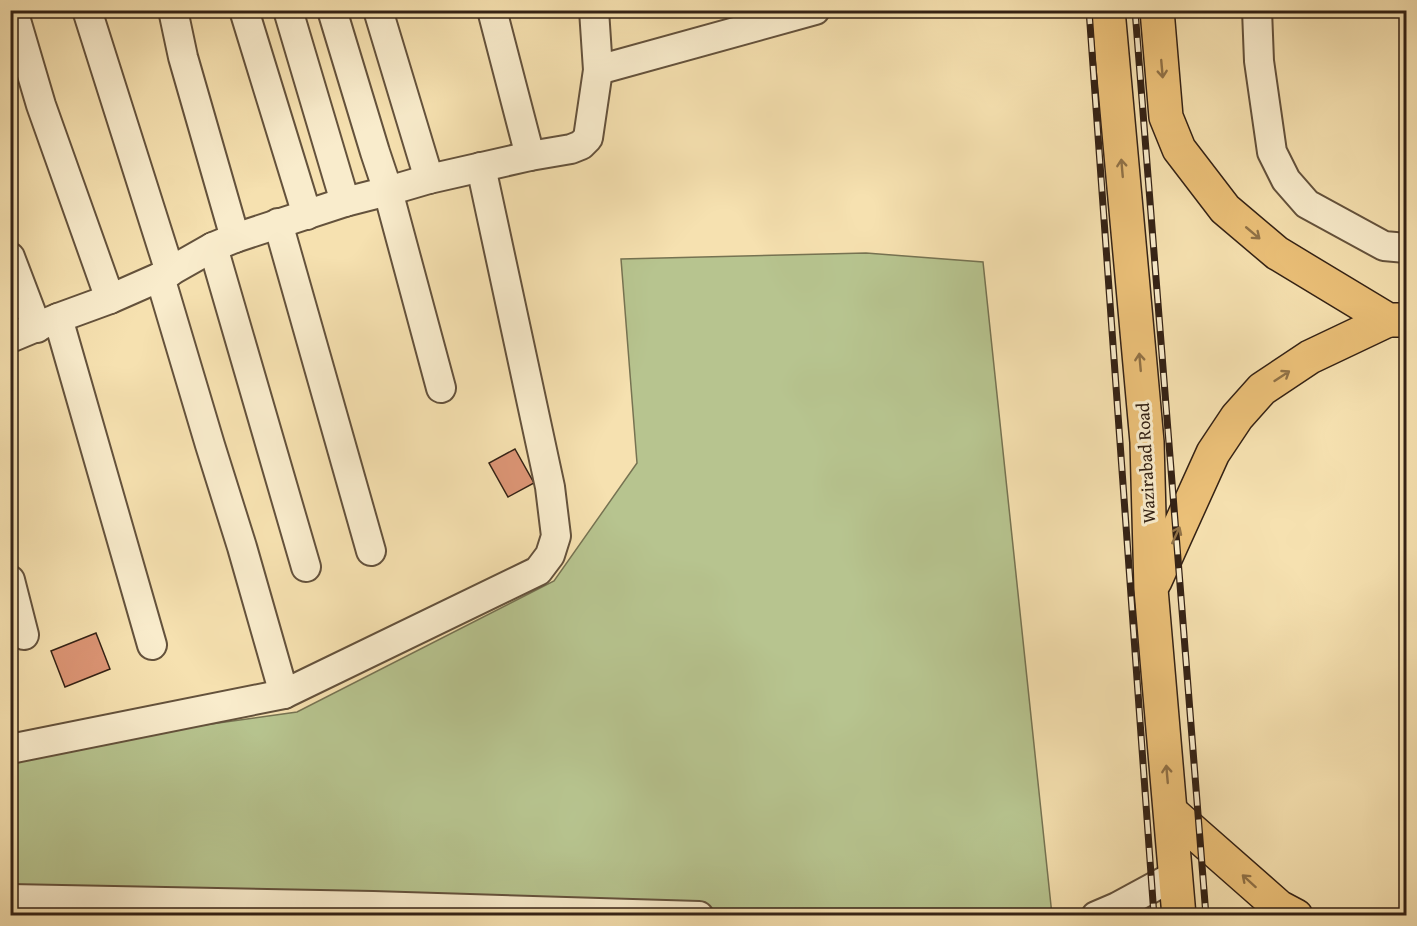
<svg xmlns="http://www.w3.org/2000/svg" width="1417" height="926" viewBox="0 0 1417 926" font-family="'Gentium Book Plus',serif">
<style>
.green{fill:#b7c48f;stroke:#767352;stroke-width:1.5}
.building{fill:#dc9575;stroke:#342215;stroke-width:1.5}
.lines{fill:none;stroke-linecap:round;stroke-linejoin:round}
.minor-casing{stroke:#64523c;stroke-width:32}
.major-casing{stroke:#342215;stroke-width:36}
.minor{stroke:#f9eccc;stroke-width:28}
.major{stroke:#ebc078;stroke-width:33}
.rail-casing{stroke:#342215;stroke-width:7}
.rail{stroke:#f9eccc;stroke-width:4.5;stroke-dasharray:14;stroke-linecap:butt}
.oneway{stroke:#907146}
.labels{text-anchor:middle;stroke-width:6;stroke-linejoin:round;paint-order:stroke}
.street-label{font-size:18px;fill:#342215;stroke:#f9eccc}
</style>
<rect width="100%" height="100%" fill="#f6e1b0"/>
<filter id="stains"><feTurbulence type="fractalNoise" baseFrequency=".00333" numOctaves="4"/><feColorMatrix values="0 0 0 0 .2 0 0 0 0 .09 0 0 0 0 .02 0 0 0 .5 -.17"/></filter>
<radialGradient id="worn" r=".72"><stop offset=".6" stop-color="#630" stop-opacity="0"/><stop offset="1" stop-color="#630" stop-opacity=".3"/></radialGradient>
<polygon class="green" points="866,253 983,262 1052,915 11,915 10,752 297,712 554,581 637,463 621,259"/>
<g class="building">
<polygon points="515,449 534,483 508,497 489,463"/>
<polygon points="96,633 110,669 65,687 51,651"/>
</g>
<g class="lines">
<defs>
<g id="minor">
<polyline points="13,10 41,105 110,299"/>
<polyline points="87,10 170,272"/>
<polyline points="173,10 183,57 235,238"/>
<polyline points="244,10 307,215"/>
<polyline points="288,10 345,202"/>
<polyline points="332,10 375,152 388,191 441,388"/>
<polyline points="378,10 429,179"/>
<polyline points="492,10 530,156"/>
<polyline points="1257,10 1259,61 1272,152 1286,180 1307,204 1384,246 1406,248"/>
<polyline points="598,70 815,10"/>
<polyline points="278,223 371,551"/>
<polyline points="213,247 306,567"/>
<polyline points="10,257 37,328"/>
<polyline points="160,277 210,445 242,547 284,694"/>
<polyline points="58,318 152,645"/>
<polyline points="10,338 58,318 110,299 160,277 213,247 235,238 345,202 388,191 429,179 530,156 571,149 581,145 588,138 598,70 594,10"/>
<polyline points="10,580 24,635"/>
<polyline points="10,749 284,694 538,571 550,555 556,536 550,487 481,167"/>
<polyline points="10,899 373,906 699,916"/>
<polyline points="1096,916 1117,907 1176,875"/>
</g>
<g id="major">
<polyline points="1108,10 1147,442 1151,589 1179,916"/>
<polyline points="1157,10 1166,117 1179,149 1225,209 1277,253 1388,320 1406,320"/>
<polyline points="1155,581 1213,453 1237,417 1262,389 1310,357 1388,320"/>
<polyline points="1171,812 1279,907 1296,916"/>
</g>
</defs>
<use href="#minor" class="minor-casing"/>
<use href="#major" class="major-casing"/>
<use href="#minor" class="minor"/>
<use href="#major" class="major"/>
<defs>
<g id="rail">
<polyline points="1089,10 1154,916"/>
<polyline points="1135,10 1206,916"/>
</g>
</defs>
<use href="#rail" class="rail-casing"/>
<use href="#rail" class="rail"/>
</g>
<defs><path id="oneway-shaft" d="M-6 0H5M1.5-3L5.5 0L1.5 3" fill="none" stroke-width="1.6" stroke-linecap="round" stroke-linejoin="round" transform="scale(1.5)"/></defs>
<g class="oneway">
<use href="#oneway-shaft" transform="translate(1162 69) rotate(85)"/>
<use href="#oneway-shaft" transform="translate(1122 168) rotate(-95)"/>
<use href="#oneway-shaft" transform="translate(1253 233) rotate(40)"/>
<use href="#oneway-shaft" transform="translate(1140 362) rotate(-95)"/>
<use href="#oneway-shaft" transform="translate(1282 376) rotate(-33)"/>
<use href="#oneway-shaft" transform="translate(1176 535) rotate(-65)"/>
<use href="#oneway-shaft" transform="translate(1167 774) rotate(-95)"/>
<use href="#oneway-shaft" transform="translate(1249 881) rotate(-138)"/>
</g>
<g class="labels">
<g class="street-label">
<text transform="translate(1146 463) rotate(-93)" y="6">Wazirabad Road</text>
</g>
</g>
<rect width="1417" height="926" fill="none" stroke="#f6e1b0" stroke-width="36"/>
<rect x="12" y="12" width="1393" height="902" fill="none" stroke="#342215" stroke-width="3"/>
<rect x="18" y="18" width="1381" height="890" fill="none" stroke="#342215" stroke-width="1.5"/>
<rect width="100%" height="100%" filter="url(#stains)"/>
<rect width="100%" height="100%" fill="url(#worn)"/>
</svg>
